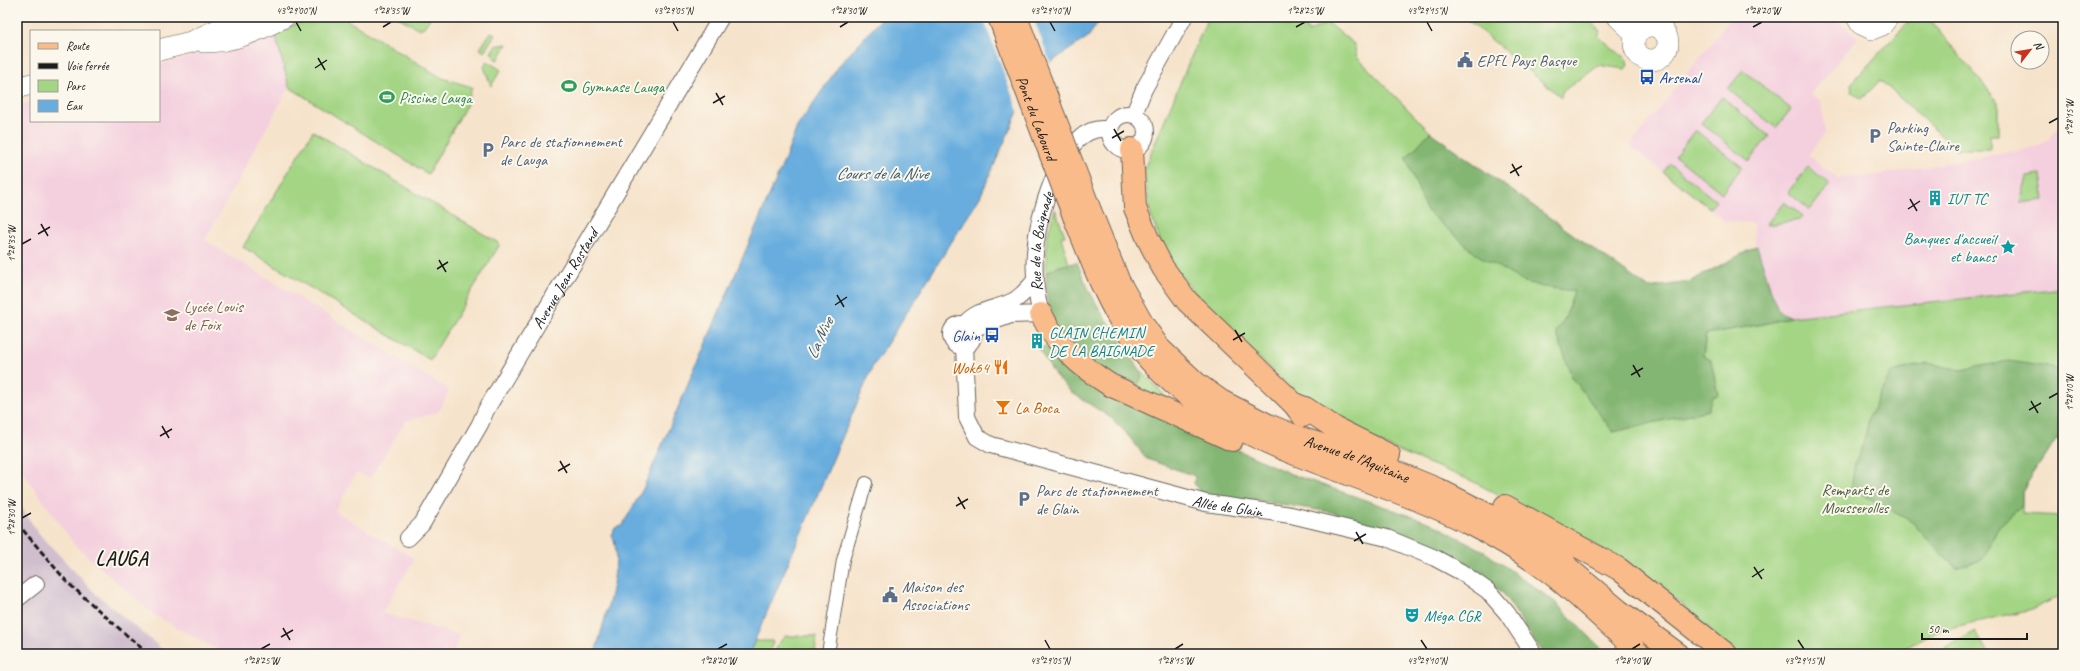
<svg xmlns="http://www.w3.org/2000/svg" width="2080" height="671" viewBox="0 0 2080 671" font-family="Caveat,sans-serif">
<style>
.built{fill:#f4cfde}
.industrial{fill:#d0bdce}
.green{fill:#a4d585;stroke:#607850}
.forest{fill:#83b672;stroke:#506947}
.water{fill:#68adde;stroke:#42647d}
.pier{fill:#f6e3cb}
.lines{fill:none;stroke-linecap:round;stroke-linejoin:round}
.pedestrian-casing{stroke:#686259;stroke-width:14}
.minor-casing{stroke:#686259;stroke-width:18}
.tertiary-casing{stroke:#686259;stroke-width:22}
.primary-casing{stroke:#686259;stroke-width:24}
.pedestrian{stroke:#fff;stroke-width:12}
.minor{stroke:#fff;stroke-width:16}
.tertiary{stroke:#fff;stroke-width:21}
.primary{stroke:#fabb8b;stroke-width:22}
.rail{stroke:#1c1c1c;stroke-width:3;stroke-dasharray:6 3;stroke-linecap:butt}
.primary-bridge-casing{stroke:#686259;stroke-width:24;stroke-linecap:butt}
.primary-bridge{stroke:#fabb8b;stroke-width:22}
.ticks{fill:none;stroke:#1c1c1c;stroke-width:1.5}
.labels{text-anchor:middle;stroke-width:4;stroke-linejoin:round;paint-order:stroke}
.service-label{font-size:16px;fill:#4e5e75;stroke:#fbf7ec;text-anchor:start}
.transit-label{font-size:16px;fill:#164399;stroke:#fbf7ec;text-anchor:start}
.leisure-label{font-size:16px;fill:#27864d;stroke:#fbf7ec;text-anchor:start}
.street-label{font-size:16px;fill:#1c1c1c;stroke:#fbf7ec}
.culture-label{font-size:16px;fill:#0d838f;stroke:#fbf7ec;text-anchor:start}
.education-label{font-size:16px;fill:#785e54;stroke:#fbf7ec;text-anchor:start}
.food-label{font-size:16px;fill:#c56008;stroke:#fbf7ec;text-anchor:end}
.park-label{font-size:16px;fill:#4c5d41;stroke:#fbf7ec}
.water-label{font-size:17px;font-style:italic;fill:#3a566a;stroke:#fbf7ec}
.district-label{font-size:20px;font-weight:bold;letter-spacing:1px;fill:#1c1c1c;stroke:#fbf7ec}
.neatline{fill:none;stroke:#1c1c1c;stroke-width:1.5}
.ticks-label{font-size:10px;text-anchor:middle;fill:#1c1c1c}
</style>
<rect width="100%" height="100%" fill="#fbf7ec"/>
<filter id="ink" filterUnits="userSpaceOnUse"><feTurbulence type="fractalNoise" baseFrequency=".025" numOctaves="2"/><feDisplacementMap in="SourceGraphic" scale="8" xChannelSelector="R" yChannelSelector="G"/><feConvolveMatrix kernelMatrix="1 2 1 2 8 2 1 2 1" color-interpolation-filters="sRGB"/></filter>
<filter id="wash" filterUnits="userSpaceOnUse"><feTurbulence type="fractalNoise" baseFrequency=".012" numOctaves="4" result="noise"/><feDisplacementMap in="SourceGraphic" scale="16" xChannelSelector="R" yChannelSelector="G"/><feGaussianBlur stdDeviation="0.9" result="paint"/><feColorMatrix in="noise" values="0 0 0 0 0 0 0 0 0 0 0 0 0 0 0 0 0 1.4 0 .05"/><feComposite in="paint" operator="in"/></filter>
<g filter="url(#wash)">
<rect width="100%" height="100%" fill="#f6e3cb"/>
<g class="built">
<polygon points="1732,17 1833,17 1858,37 1811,94 1821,102 1825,133 1808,155 1837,178 1871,176 2034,148 2050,139 2055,131 2063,126 2063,288 1805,317 1790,317 1779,311 1763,270 1755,239 1753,223 1725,221 1630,146"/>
<polygon points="275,33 289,87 205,240 449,390 439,412 406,421 370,478 356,473 335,511 414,559 382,613 459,635 453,654 225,654 154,615 74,544 17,464 17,106 31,102 31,121 159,121 159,65"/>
</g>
<polygon class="industrial" points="17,501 39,534 97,595 168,654 17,654"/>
<g class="green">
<polygon points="312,17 342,17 442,78 472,87 466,106 428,174 289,87 275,33"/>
<polygon points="398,17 431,17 424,27 419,29"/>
<polygon points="1208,17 1301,17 1309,32 1327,22 1354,44 1357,57 1430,132 1428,135 1601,283 1613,432 1708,410 1712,397 1718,395 1703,356 1706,334 1769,323 1790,317 2063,288 2063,439 2056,439 2022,491 2022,514 2063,516 2063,594 2032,609 1941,630 1893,654 1736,654 1683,605 1655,584 1580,535 1563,529 1474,482 1387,446 1350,428 1293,390 1228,329 1193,291 1168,260 1163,248 1150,213 1144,169"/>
<polygon points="1464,17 1584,17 1601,31 1598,36 1626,59 1628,65 1625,69 1598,65 1562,92 1561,97"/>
<polygon points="1912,17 1928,17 1998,102 1998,135 1990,135 1990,149 1956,149 1880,80 1862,99 1852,92 1851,84"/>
<polygon points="491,32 495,34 484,52 480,49"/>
<polygon points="507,44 498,60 494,58 495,55 491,53 495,46"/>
<polygon points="487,61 501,70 491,86 484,66"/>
<polygon points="1743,70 1791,109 1776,128 1728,89"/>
<polygon points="1722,97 1769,136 1749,161 1701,123"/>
<polygon points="1695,130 1742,167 1722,193 1675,156"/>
<polygon points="313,131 500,244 430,360 243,247"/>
<polygon points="1670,164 1716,201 1710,208 1663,172"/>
<polygon points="1808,167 1830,184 1810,210 1788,192"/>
<polygon points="2041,175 2045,200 2020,203 2027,177"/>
<polygon points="1784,202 1803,216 1800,220 1766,225"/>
<polygon points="1055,209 1065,236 1061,237 1069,264 1056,267 1046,273 1047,237"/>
<polygon points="1141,371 1175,406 1135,390 1141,378"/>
<polygon points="1976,631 1988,654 1934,654"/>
<polygon points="785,636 817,636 815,653 775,653 778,644"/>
<path d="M755,641H772L773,643C768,657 763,653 749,653Z"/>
</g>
<g class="forest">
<polygon points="1430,132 1648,288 1689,282 1757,246 1774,300 1779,311 1790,317 1769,323 1706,334 1703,356 1711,360 1718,395 1712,397 1708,410 1613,432 1572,377 1556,332 1566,316 1574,291 1543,287 1522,281 1476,254 1426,210 1406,158"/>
<path d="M1077,262C1091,302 1117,336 1141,371V378L1135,390C1106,375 1059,345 1049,310C1046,299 1047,285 1046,273L1056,267Z"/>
<polygon points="1049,343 1123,398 1291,474 1431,523 1482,550 1555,602 1607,654 1543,654 1503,593 1469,569 1422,544 1331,512 1254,500 1202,495 1194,483 1195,476 1147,459 1126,433 1111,418 1071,392 1055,375 1039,350"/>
<polygon points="2008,361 2063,369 2063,439 2056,439 2022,491 2022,506 1999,526 1983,559 1957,568 1940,553 1912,522 1851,488 1855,464 1865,439 1869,417 1891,372 1928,363 1961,370"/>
</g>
<path class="water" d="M883,17H1102L1088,37L1035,73L980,197L873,366L749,654H595C602,626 625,561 612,535L615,528L622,526L643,489L785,159L797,127L841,63Z"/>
<polygon class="pier" points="983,17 1033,17 1051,64 1037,74 1019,114"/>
</g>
<g filter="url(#ink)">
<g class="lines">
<defs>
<polyline id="pedestrian" points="829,647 843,560 866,483"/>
<g id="minor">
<circle cx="1128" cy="132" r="18"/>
<polyline points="1134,114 1144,89 1184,17"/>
<path d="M965,324C976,309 999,309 1015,300C1023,295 1029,287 1036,280"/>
<circle cx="962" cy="335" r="11"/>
<path id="s1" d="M972,329L1011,315L1041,314C1035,291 1033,266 1036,243C1039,212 1065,119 1109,130"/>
<path id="s2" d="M964,345L967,417L977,437L991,445L1206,503L1291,515L1387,538L1435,558L1461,572L1488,591L1507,613L1534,654"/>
<path id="s3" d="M408,538L422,524L480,424L486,410L721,17"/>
<polyline points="17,599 36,584"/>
</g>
<g id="tertiary">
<polyline points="1618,17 1636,34"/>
<polyline points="1857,17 1861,24 1872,29 1882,25 1888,17"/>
<circle cx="1651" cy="43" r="17"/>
<path d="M204,42C233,42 258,31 284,17"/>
<polyline points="159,50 191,42 234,22 253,17"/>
<polyline points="17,88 31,84"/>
</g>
<g id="primary">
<polyline points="1132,149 1135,208 1148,239 1163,268 1187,301 1294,404 1303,416"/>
<path id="s4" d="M1091,213L1119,282L1142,323L1160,349L1197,384L1221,401L1268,425L1297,437L1359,457L1437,489L1506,524L1561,557L1568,568L1618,610L1678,654"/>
<path d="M1075,219C1091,258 1105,299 1129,334C1210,451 1351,463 1469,523C1500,539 1531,557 1558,579C1582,599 1605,621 1628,642L1639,654"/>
<path d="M1041,314C1057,346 1080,366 1110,385L1232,440"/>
<polyline points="1294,404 1305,408 1335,428 1389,455"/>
<polyline points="1505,506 1619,569 1726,654"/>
</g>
</defs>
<use href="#pedestrian" class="pedestrian-casing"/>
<use href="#minor" class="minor-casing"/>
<use href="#tertiary" class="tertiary-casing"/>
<use href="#primary" class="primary-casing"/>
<use href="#pedestrian" class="pedestrian"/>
<use href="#minor" class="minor"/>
<use href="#tertiary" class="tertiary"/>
<use href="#primary" class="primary"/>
<polyline class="rail" points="17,523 68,583 148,654"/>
<defs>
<g id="primary-bridge">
<path id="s5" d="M999,17L1075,219"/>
<polyline points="1016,17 1091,213"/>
</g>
</defs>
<use href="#primary-bridge" class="primary-bridge-casing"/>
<use href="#primary-bridge" class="primary-bridge"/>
</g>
</g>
<path class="ticks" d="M296,22L301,31M673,22L678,31M1050,22L1055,31M1427,22L1432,31M383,27L391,22M840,27L848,22M1296,27L1305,22M1753,27L1762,22M318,58L325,70M315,68L327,60M716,93L723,105M713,103L725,96M2049,123L2058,118M1114,129L1121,141M1112,138L1124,131M1512,164L1519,176M1510,173L1522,166M1910,199L1917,211M1908,209L1920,201M41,224L48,236M38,234L50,227M22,244L31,239M439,260L446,272M437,269L448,262M837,295L844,307M835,305L847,297M1235,330L1242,342M1233,340L1245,333M1633,365L1640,377M1631,375L1643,368M2049,398L2058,393M2031,401L2038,413M2029,410L2041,403M162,426L169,438M160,436L172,429M560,461L567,473M558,471L570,464M958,497L965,509M956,506L968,499M22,518L31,513M1356,532L1363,544M1354,541L1366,534M1754,567L1762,579M1752,577L1764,569M283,628L290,640M281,637L293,630M1045,640L1050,649M1421,640L1427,649M1798,640L1804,649M261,649L270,644M718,649L727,644M1175,649L1183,644M1632,649L1640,644"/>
<defs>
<symbol id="civic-bare" viewBox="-9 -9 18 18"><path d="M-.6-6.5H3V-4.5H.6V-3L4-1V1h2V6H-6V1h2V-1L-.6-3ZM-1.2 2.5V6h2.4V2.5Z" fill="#5c6f8a" stroke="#fbf7ec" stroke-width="2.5" paint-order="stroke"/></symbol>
<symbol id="bus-bare" viewBox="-9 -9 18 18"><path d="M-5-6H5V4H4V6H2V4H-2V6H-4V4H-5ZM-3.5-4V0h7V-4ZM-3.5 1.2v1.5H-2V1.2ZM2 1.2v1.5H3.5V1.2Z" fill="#1a4fb4" stroke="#fbf7ec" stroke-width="2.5" paint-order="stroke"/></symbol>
<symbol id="stadium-bare" viewBox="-9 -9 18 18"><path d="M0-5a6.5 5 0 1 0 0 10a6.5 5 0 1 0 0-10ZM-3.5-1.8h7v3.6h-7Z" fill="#2e9e5b" stroke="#fbf7ec" stroke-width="2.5" paint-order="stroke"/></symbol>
<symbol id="parking-bare" viewBox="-9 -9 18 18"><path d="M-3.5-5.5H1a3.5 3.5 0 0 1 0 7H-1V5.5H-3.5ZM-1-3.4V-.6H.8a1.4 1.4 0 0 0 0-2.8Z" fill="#5c6f8a" stroke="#fbf7ec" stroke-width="2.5" paint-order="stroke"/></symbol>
<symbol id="building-bare" viewBox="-9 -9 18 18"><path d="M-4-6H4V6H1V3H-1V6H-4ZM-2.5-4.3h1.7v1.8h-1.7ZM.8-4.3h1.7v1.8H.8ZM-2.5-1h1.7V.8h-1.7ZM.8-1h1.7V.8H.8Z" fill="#0f9aa8" stroke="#fbf7ec" stroke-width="2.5" paint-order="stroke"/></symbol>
<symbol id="sight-bare" viewBox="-9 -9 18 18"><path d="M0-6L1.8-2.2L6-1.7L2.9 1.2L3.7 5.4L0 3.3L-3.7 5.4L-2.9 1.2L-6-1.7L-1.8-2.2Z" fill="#0f9aa8" stroke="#fbf7ec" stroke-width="2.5" paint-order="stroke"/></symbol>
<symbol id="school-bare" viewBox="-9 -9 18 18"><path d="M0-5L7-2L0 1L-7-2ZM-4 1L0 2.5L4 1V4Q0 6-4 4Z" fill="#8d6e63" stroke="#fbf7ec" stroke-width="2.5" paint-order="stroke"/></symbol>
<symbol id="restaurant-bare" viewBox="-9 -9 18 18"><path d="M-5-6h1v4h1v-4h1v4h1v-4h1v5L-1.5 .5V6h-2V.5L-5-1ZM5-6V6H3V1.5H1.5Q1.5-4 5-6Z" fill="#e8710a" stroke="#fbf7ec" stroke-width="2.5" paint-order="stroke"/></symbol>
<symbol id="bar-bare" viewBox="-9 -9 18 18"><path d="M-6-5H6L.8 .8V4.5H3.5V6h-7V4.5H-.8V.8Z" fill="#e8710a" stroke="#fbf7ec" stroke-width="2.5" paint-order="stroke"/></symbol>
<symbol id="theatre-bare" viewBox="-9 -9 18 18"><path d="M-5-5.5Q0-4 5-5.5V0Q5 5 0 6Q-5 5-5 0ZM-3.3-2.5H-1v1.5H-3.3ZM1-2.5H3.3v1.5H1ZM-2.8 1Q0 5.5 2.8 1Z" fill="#0f9aa8" stroke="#fbf7ec" stroke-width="2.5" paint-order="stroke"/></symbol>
</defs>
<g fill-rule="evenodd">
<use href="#civic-bare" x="1454" y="49" width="22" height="22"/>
<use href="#bus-bare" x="1636" y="66" width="22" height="22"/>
<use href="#stadium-bare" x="558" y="75" width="22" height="22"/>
<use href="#stadium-bare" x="376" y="86" width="22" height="22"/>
<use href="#parking-bare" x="1864" y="125" width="22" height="22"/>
<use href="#parking-bare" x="477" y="139" width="22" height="22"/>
<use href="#building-bare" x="1924" y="187" width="22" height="22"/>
<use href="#sight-bare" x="1997" y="236" width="22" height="22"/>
<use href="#school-bare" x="161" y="304" width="22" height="22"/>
<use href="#bus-bare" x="981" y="324" width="22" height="22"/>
<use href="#building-bare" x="1026" y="330" width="22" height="22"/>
<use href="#restaurant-bare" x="990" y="356" width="22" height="22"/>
<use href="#bar-bare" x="992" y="396" width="22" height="22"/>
<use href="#parking-bare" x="1013" y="488" width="22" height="22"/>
<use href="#civic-bare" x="879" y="584" width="22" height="22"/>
<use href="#theatre-bare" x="1401" y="604" width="22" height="22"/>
</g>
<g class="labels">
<g class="service-label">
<text x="1477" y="66">EPFL Pays Basque</text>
<text x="1887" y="133">Parking<tspan x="1887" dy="18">Sainte-Claire</tspan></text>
<text x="500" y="147">Parc de stationnement<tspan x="500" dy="18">de Lauga</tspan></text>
<text x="1036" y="496">Parc de stationnement<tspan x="1036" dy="18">de Glain</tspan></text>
<text x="902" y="592">Maison des<tspan x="902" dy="18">Associations</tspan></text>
</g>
<g class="transit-label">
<text x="1659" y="83">Arsenal</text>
<text x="980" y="341" text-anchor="end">Glain</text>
</g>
<g class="leisure-label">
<text x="581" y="92">Gymnase Lauga</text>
<text x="399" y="103">Piscine Lauga</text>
</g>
<g class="street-label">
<text dy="6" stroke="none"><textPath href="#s5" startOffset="108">Pont du Labourd</textPath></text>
<text dy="6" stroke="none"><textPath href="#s1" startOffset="145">Rue de la Baignade</textPath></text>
<text dy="6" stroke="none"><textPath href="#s3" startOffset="304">Avenue Jean Rostand</textPath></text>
<text dy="6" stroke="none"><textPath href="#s4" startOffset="381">Avenue de l'Aquitaine</textPath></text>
<text dy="6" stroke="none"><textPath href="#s2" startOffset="355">Allée de Glain</textPath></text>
</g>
<g class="culture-label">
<text x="1947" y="204">IUT TC</text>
<text x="1996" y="244" text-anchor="end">Banques d'accueil<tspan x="1996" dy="18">et bancs</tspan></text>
<text x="1049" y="338">GLAIN CHEMIN<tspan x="1049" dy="18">DE LA BAIGNADE</tspan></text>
<text x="1424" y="621">Méga CGR</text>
</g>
<g class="education-label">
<text x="184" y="312">Lycée Louis<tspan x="184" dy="18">de Foix</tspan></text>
</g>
<g class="food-label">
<text x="989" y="373">Wok64</text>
<text x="1015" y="413" text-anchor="start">La Boca</text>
</g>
<g class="park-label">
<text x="1855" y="495">Remparts de<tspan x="1855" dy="18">Mousserolles</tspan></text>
</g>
<g class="water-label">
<text x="882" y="179">Cours de la Nive</text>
<text transform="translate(819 338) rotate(-65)" y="6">La Nive</text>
</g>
<g class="district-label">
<text x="122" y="565">LAUGA</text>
</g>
</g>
<rect width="2080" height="671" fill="none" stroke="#fbf7ec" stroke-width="44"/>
<rect x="30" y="30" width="130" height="92" fill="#fbf7ec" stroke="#a29f99"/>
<rect x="38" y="43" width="20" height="6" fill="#fabb8b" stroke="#a29f99"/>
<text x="66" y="50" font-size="12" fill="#1c1c1c">Route</text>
<rect x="38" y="63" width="20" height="6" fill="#1c1c1c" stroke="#a29f99"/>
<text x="66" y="70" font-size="12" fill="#1c1c1c">Voie ferrée</text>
<rect x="38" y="80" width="20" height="12" fill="#a4d585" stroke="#a29f99"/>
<text x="66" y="90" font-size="12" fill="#1c1c1c">Parc</text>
<rect x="38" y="100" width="20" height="12" fill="#68adde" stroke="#a29f99"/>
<text x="66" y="110" font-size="12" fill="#1c1c1c">Eau</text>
<g transform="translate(2030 50) rotate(59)"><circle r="19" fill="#fbf7ec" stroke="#a29f99"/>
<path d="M0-3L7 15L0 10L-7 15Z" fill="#c8321e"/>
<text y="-6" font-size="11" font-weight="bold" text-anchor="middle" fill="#1c1c1c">N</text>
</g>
<path d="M1922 633v6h105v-6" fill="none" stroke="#1c1c1c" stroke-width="2"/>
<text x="1928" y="633" font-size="12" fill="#1c1c1c" stroke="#fbf7ec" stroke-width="3" paint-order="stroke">50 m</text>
<rect x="22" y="22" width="2036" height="627" class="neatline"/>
<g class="ticks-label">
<text x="296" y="14">43°29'00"N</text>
<text x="391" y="14">1°28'35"W</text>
<text x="673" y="14">43°29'05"N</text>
<text x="848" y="14">1°28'30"W</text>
<text x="1050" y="14">43°29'10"N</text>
<text x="1305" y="14">1°28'25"W</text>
<text x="1427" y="14">43°29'15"N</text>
<text x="1762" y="14">1°28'20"W</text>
<text transform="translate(2069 118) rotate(-90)" y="4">1°28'15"W</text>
<text transform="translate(11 244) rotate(-90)" y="4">1°28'35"W</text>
<text transform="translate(2069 393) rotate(-90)" y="4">1°28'10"W</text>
<text transform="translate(11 518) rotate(-90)" y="4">1°28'30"W</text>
<text x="261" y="664">1°28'25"W</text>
<text x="718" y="664">1°28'20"W</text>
<text x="1050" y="664">43°29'05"N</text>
<text x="1175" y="664">1°28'15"W</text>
<text x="1427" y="664">43°29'10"N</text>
<text x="1632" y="664">1°28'10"W</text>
<text x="1804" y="664">43°29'15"N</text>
</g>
</svg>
